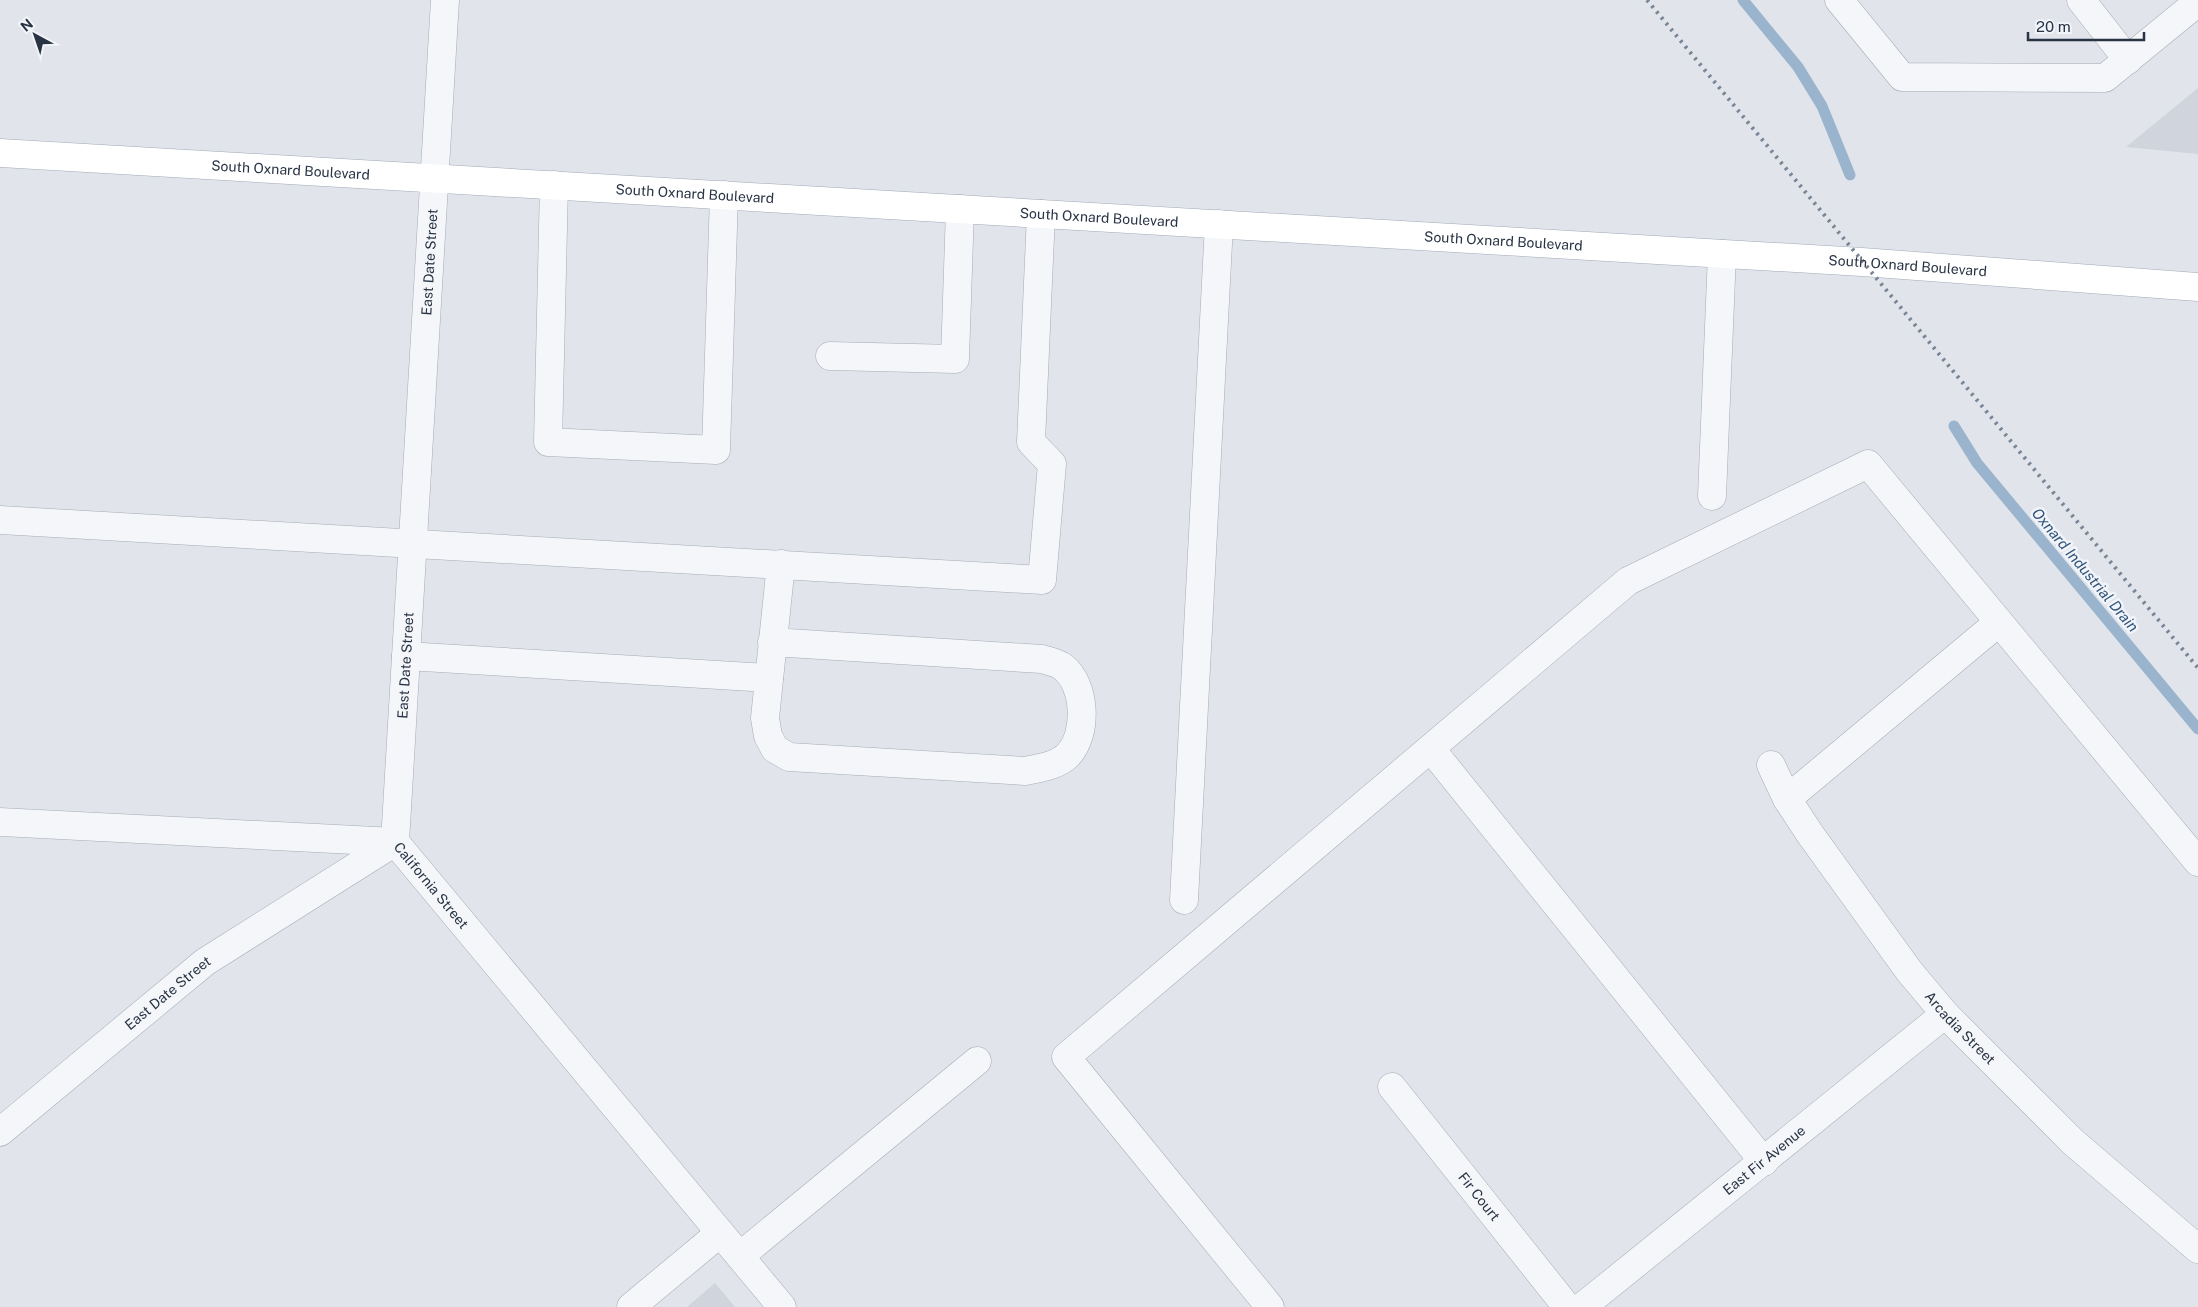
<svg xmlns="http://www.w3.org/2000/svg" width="2198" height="1307" viewBox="0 0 2198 1307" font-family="'Public Sans',sans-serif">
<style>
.built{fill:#cfd4dd}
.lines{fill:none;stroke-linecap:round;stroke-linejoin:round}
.stream{stroke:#9ab4cd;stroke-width:11}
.minor-casing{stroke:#a6acb6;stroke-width:29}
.major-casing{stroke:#a0aab7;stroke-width:29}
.minor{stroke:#f4f6f9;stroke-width:28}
.major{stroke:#fff;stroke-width:28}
.rail{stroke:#798596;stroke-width:4;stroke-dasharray:2.5 5;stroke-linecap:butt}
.labels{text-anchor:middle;stroke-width:5;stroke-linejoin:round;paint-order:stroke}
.street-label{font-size:14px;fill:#283344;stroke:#f1f4f8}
.water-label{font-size:15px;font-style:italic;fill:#2f537b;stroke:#f1f4f8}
</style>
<rect width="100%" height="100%" fill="#e1e5eb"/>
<g class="built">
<polygon points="2198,88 2198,154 2126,147"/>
<polygon points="715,1283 735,1307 687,1307"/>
</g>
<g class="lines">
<g class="stream">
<polyline points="1743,0 1798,67 1822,106 1850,175"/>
<polyline points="1954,426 1977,463 2198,729"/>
</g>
<defs>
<g id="minor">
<polyline points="1839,0 1902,77 2105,78 2198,2"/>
<polyline points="2081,0 2128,60"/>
<polyline points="554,185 548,442 716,450 724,195"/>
<polyline points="830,356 955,359 960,209"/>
<polyline points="1712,496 1722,254"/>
<polyline points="0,520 1042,580 1052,464 1031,442 1041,214"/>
<path d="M772,642L1042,659C1048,661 1058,663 1063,667C1086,685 1088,734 1068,755C1057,766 1039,768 1025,771L789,757L775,749L768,736L765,718L781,564"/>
<polyline points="406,656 769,678"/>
<polyline points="1431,749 1764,1162"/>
<path id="s1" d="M1771,765L1787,799L1810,834L1909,971L1945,1014L2073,1142L2198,1249"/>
<polyline points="1787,799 1999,622"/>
<path id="s2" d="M0,822L395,842L782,1307"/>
<polyline points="1184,900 1219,224"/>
<path id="s3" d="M1392,1087L1567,1307"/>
<path id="s4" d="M0,1132L205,962L395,842L445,0"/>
<polyline points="740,1256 977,1061"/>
<polyline points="631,1307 720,1233"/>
<polyline points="1270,1307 1066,1057 1628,581 1868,464 2198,862"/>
<path id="s5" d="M1582,1307L1945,1014"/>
</g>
<g id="major">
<path id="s6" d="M0,153L1862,262L2198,287"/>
</g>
</defs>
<use href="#minor" class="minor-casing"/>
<use href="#major" class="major-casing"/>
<use href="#minor" class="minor"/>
<use href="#major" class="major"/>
<polyline class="rail" points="1647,0 2198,668"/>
</g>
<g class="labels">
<g class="street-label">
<text dy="5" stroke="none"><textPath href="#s6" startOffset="291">South Oxnard Boulevard</textPath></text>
<text dy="5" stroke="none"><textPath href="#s6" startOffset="696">South Oxnard Boulevard</textPath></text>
<text dy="5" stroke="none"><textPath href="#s6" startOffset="1101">South Oxnard Boulevard</textPath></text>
<text dy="5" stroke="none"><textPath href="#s6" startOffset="1506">South Oxnard Boulevard</textPath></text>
<text dy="5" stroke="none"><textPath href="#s4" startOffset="1072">East Date Street</textPath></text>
<text dy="5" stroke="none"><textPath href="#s6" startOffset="1911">South Oxnard Boulevard</textPath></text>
<text dy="5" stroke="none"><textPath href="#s4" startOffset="668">East Date Street</textPath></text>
<text dy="5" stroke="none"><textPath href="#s2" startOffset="452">California Street</textPath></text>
<text dy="5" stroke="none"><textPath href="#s4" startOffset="218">East Date Street</textPath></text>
<text dy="5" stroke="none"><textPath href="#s1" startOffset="325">Arcadia Street</textPath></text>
<text dy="5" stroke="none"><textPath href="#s5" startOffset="234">East Fir Avenue</textPath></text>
<text dy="5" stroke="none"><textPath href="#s3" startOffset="140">Fir Court</textPath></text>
</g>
<g class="water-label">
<text transform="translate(2085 570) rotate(50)" y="5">Oxnard Industrial Drain</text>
</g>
</g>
<g transform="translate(35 35) rotate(320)" stroke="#f1f4f8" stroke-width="4" paint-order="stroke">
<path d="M0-4L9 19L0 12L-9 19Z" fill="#283344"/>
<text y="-8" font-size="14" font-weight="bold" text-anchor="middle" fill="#283344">N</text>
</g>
<path d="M2028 32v8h116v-8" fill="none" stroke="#283344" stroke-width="2.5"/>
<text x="2036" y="32" font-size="15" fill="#283344" stroke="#f1f4f8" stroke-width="4" paint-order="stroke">20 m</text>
</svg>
